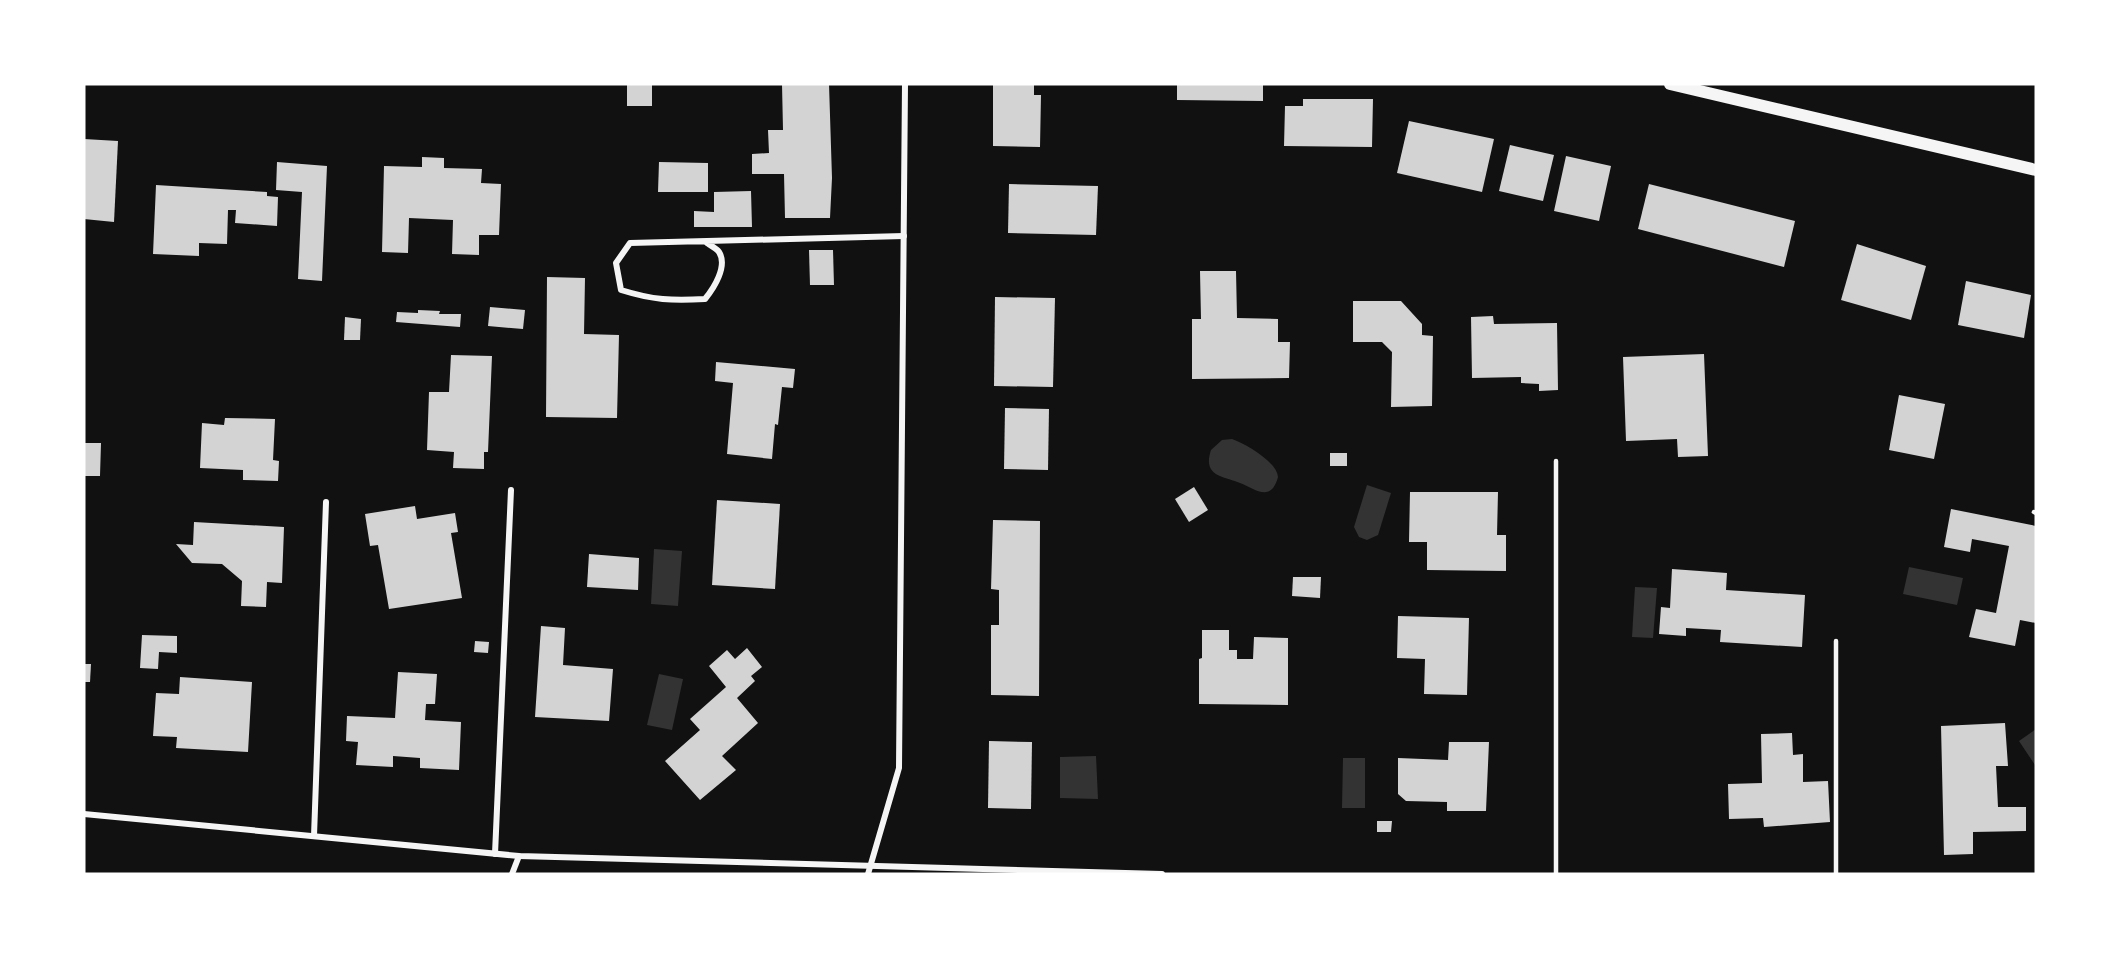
<svg xmlns="http://www.w3.org/2000/svg" width="2120" height="958" viewBox="0 0 2120 958" font-family="'Exo 2',sans-serif">
<style>
.water{fill:#333}
.building{fill:#d3d3d3}
.lines{fill:none;stroke-linecap:round;stroke-linejoin:round}
.service{stroke:#f5f5f5;stroke-width:4.5}
.minor{stroke:#f5f5f5;stroke-width:6}
.secondary{stroke:#f5f5f5;stroke-width:12}
</style>
<rect width="100%" height="100%" fill="#111"/>
<g class="water">
<path d="M1232,439C1246,444 1277,462 1278,477C1271,503 1255,489 1240,483C1224,476 1202,477 1211,450L1222,440Z"/>
<polygon points="1367,485 1391,493 1378,535 1367,540 1359,537 1354,527"/>
<polygon points="654,549 682,551 678,606 651,604"/>
<polygon points="1909,567 1963,578 1957,605 1903,594"/>
<polygon points="1635,587 1657,588 1653,638 1632,637"/>
<polygon points="659,674 683,679 672,730 647,725"/>
<polygon points="2036,729 2036,793 2035,765 2019,741"/>
<polygon points="1096,756 1098,799 1060,798 1060,757"/>
<polygon points="1343,758 1365,758 1365,808 1342,808"/>
</g>
<g class="building">
<rect x="627" y="84" width="25" height="22"/>
<polygon points="782,84 829,84 832,178 830,218 785,218 784,174 752,174 752,154 769,153 768,130 783,130"/>
<polygon points="993,84 1034,84 1034,95 1041,95 1040,147 993,146"/>
<polygon points="1177,84 1263,84 1263,101 1177,100"/>
<polygon points="1303,99 1373,99 1372,147 1284,146 1285,106 1303,106"/>
<polygon points="1409,121 1494,139 1482,192 1397,173"/>
<polygon points="84,139 118,141 114,222 84,219"/>
<polygon points="1510,145 1554,155 1543,201 1499,191"/>
<polygon points="1566,156 1611,166 1599,221 1554,211"/>
<polygon points="422,157 444,158 444,168 482,169 481,183 501,184 499,235 479,235 479,255 452,254 453,220 409,218 408,253 382,252 384,166 422,167"/>
<polygon points="277,162 327,166 322,281 298,279 302,192 276,190"/>
<polygon points="659,162 708,163 708,192 658,192"/>
<polygon points="1009,184 1098,186 1096,235 1008,233"/>
<polygon points="1649,184 1795,221 1784,267 1638,229"/>
<polygon points="156,185 267,192 267,196 278,197 277,226 235,223 236,210 228,210 227,244 199,243 199,256 153,254"/>
<polygon points="751,191 752,227 694,227 694,211 714,212 714,192"/>
<polygon points="1857,244 1926,266 1911,320 1841,300"/>
<polygon points="809,250 833,250 834,285 810,285"/>
<polygon points="1200,271 1236,271 1237,318 1278,319 1278,342 1290,342 1289,378 1192,379 1192,319 1201,319"/>
<polygon points="547,277 585,278 584,334 619,335 617,418 546,417"/>
<polygon points="1966,281 2031,295 2024,338 1958,325"/>
<polygon points="995,297 1055,298 1053,387 994,386"/>
<polygon points="1353,301 1401,301 1422,324 1422,335 1433,336 1432,406 1391,407 1392,352 1382,342 1353,342"/>
<polygon points="490,307 525,310 523,329 488,326"/>
<polygon points="418,310 440,311 439,314 461,314 460,327 396,322 397,312 418,313"/>
<polygon points="1493,316 1494,324 1557,323 1558,390 1539,391 1539,384 1521,383 1521,377 1472,378 1471,317"/>
<polygon points="345,317 361,319 360,340 344,340"/>
<polygon points="1704,354 1708,456 1678,457 1677,439 1626,441 1623,357"/>
<polygon points="451,355 492,356 488,452 484,452 484,469 453,468 454,452 427,450 429,392 449,392"/>
<polygon points="716,362 795,369 793,388 782,387 778,425 775,424 772,459 727,454 733,383 715,381"/>
<polygon points="1899,395 1945,404 1934,459 1889,450"/>
<polygon points="1005,408 1049,409 1048,470 1004,469"/>
<polygon points="225,418 275,419 273,460 279,461 278,481 243,480 243,470 200,468 202,423 224,425"/>
<polygon points="84,443 101,443 100,476 84,476"/>
<rect x="1330" y="453" width="17" height="13"/>
<polygon points="1194,487 1208,510 1189,522 1175,499"/>
<polygon points="1410,492 1498,492 1497,535 1506,535 1506,571 1427,570 1427,542 1409,542"/>
<polygon points="717,500 780,504 775,589 712,585"/>
<polygon points="415,506 417,519 455,513 458,532 451,533 462,598 389,609 378,545 370,546 365,514"/>
<polygon points="1951,509 2036,526 2036,623 2020,620 2015,646 1969,637 1976,609 1996,613 2009,546 1972,539 1970,552 1944,547"/>
<polygon points="993,520 1040,521 1039,696 991,695 991,625 999,625 999,590 991,589"/>
<polygon points="194,522 284,527 282,583 267,582 266,607 241,606 242,581 222,564 192,563 176,544 193,545"/>
<polygon points="589,554 639,558 638,590 587,587"/>
<polygon points="1672,569 1727,573 1726,590 1805,595 1802,647 1720,642 1721,630 1686,628 1686,636 1659,634 1661,607 1670,608"/>
<polygon points="1293,577 1321,577 1320,598 1292,596"/>
<polygon points="1398,616 1469,618 1467,695 1424,694 1425,659 1397,658"/>
<polygon points="541,626 565,628 563,665 613,669 609,721 535,717"/>
<polygon points="1202,630 1229,630 1229,650 1237,650 1237,659 1253,659 1254,637 1288,638 1288,705 1199,704 1199,659 1202,658"/>
<polygon points="142,635 177,636 177,653 159,652 158,669 140,668"/>
<polygon points="475,641 489,642 488,653 474,652"/>
<polygon points="747,648 762,667 751,676 755,681 737,698 758,723 722,756 736,770 700,800 665,761 700,730 690,719 726,687 709,666 727,650 735,659"/>
<polygon points="84,664 91,664 90,682 84,682"/>
<polygon points="398,672 437,674 435,704 426,704 425,720 461,722 459,770 420,768 420,758 393,756 393,767 356,765 358,742 346,741 347,716 395,718"/>
<polygon points="180,677 252,682 248,752 176,748 177,737 153,736 156,693 179,694"/>
<polygon points="2005,723 2008,766 1996,766 1998,807 2026,807 2026,831 1973,832 1973,854 1944,855 1941,726"/>
<polygon points="1792,733 1793,755 1803,754 1803,782 1828,781 1830,822 1764,827 1763,818 1729,819 1728,784 1762,783 1761,734"/>
<polygon points="989,741 1032,742 1031,809 988,808"/>
<polygon points="1449,742 1489,742 1486,811 1447,811 1447,802 1406,801 1398,794 1398,758 1448,760"/>
<polygon points="1377,821 1392,821 1391,832 1377,832"/>
</g>
<g class="lines">
<g class="service">
<polyline points="1556,461 1556,874"/>
<polyline points="2034,512 2036,513"/>
<polyline points="1836,874 1836,641"/>
</g>
<g class="minor">
<path d="M707,243C710,245 717,249 719,252C728,266 714,288 705,299C672,301 653,300 621,290L616,263L630,243L904,236"/>
<polyline points="84,814 519,856 1162,874"/>
<polyline points="314,836 326,502"/>
<polyline points="495,854 511,490"/>
<polyline points="512,874 519,856"/>
<polyline points="868,874 899,768 905,84"/>
</g>
<polyline class="secondary" points="1670,84 2036,170"/>
</g>
<rect width="2120" height="958" fill="none" stroke="#ffffff" stroke-width="171"/>
</svg>
